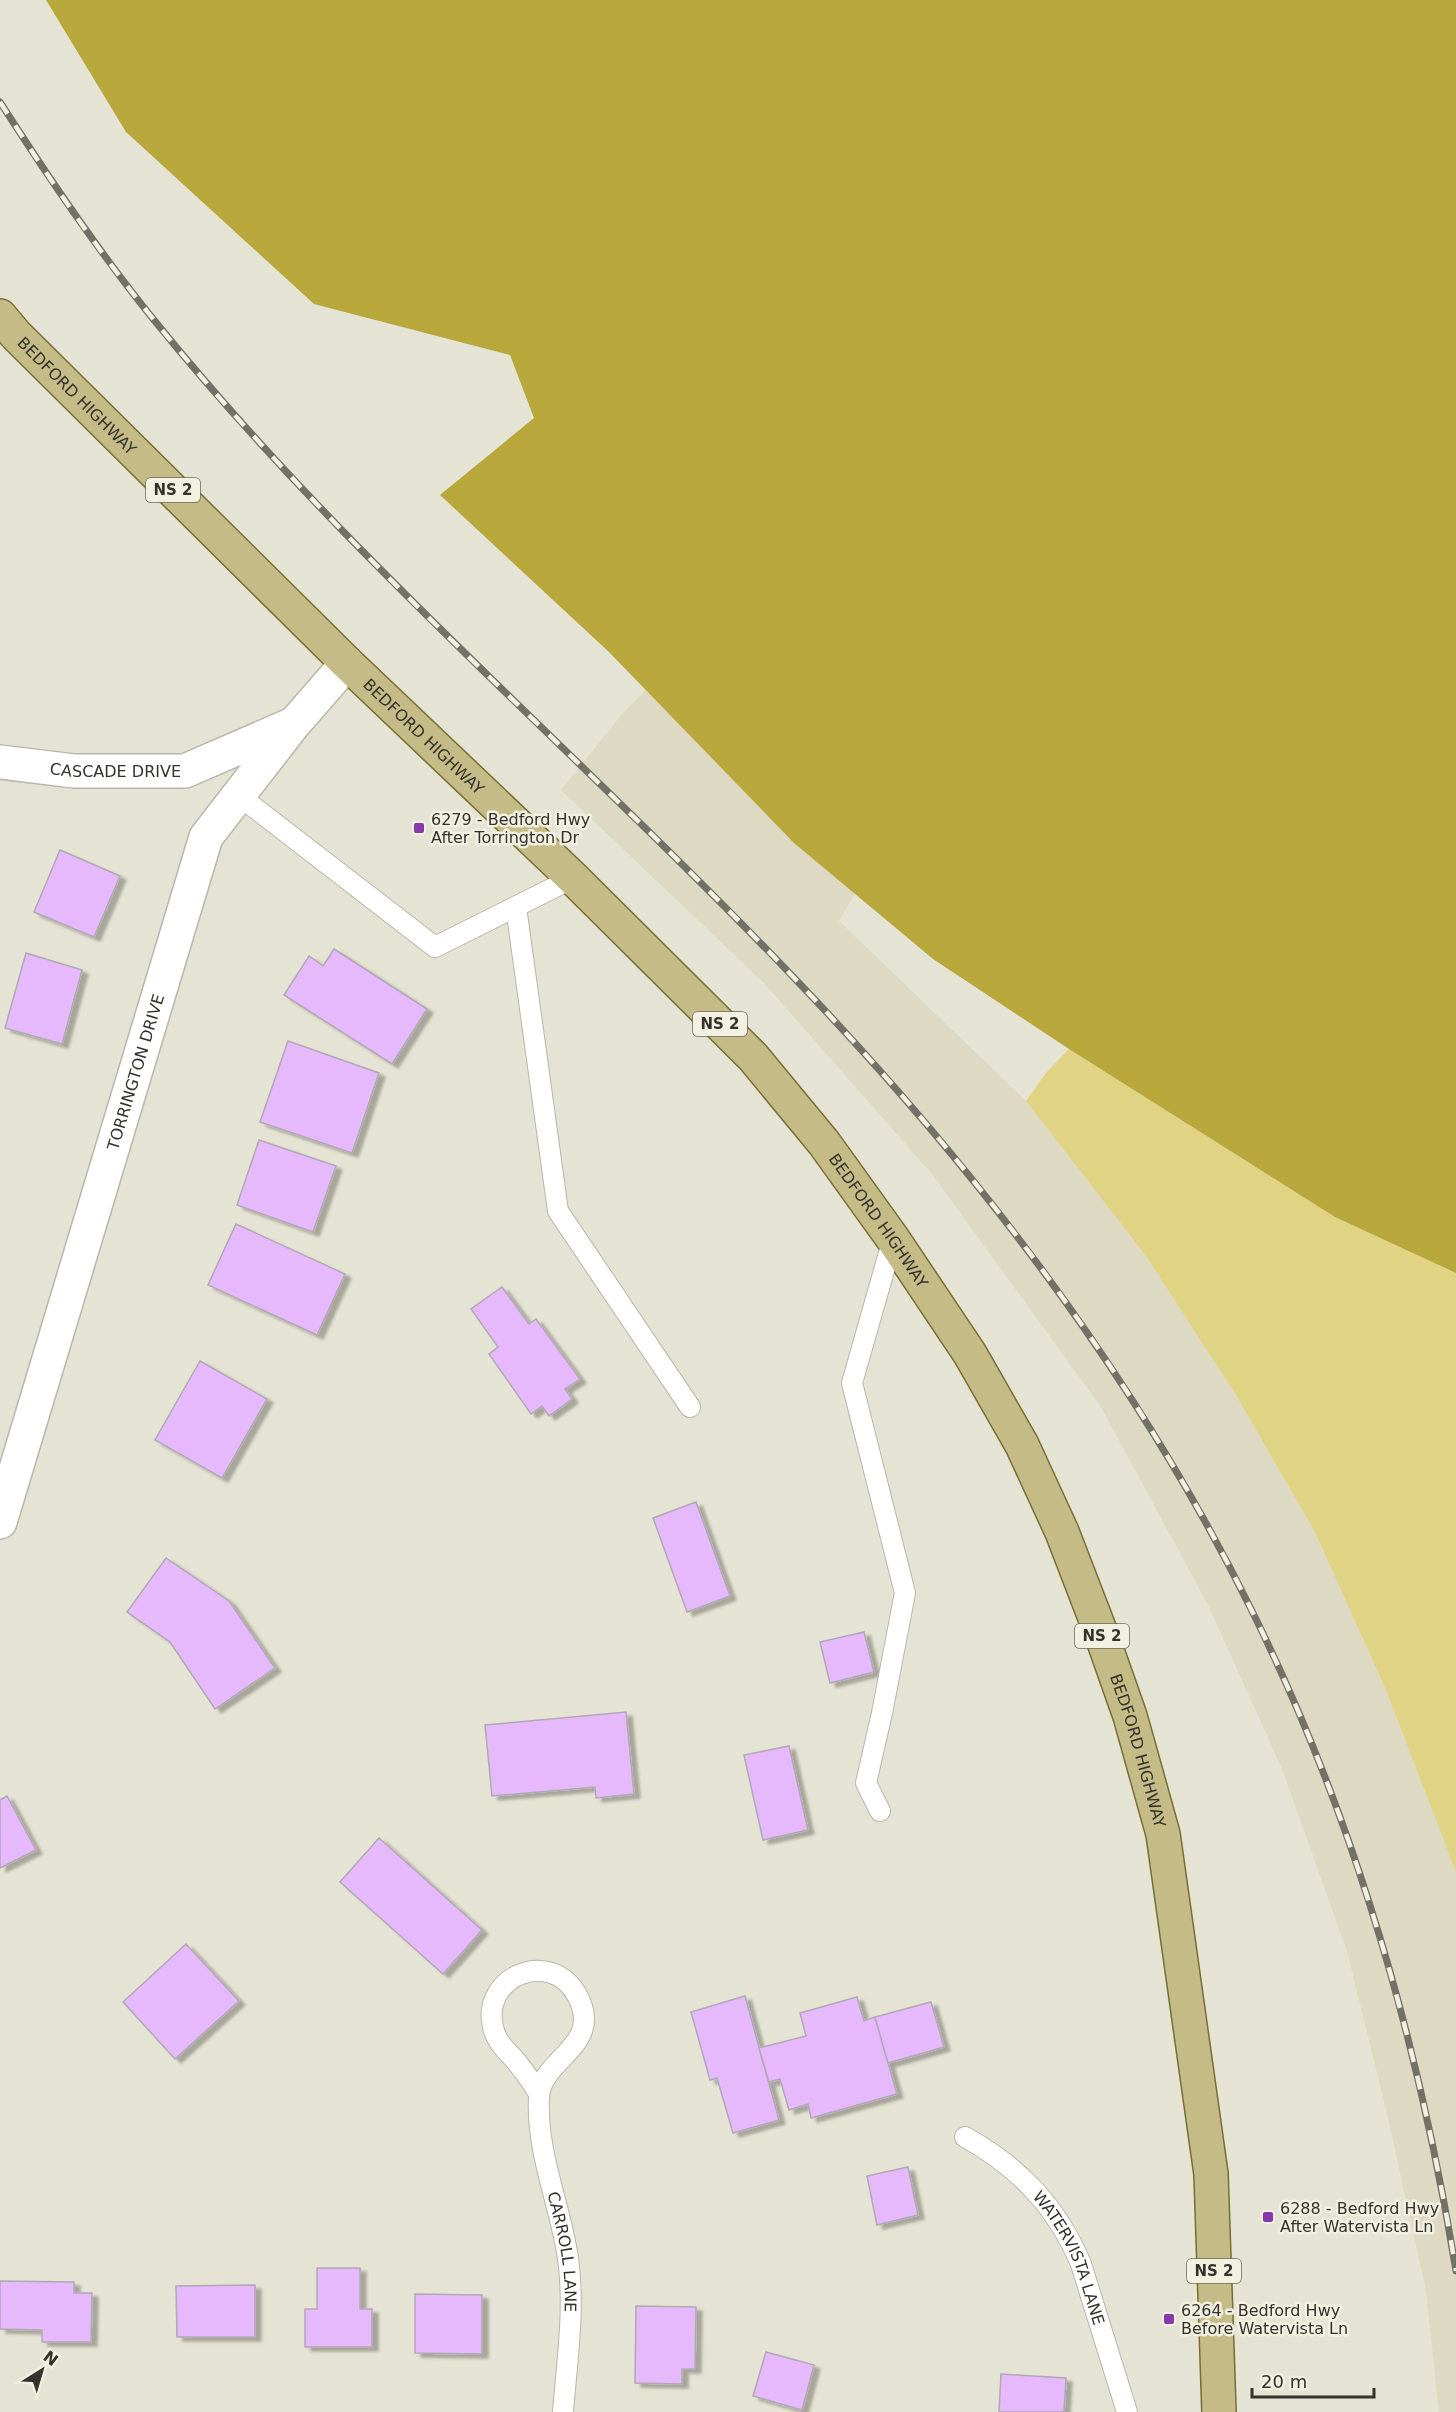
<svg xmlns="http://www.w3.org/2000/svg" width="1456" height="2412" viewBox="0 0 1456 2412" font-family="'DejaVu Sans',sans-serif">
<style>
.built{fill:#ddd9c2}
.green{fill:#e0d383}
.water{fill:#b8a73a}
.building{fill:#e6b9fc;stroke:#b1a8b5;stroke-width:1.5;filter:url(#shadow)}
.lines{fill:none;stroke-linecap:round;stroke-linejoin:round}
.lane-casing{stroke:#b9b7a8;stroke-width:22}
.street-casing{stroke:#b9b7a8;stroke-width:36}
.primary-casing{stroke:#776e33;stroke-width:36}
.lane{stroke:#fff;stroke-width:20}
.street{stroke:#fff;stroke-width:33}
.primary{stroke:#c4bb87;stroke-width:33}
.rail-casing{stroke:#727167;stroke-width:7}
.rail{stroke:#f2f0e0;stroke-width:4.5;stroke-dasharray:14;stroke-linecap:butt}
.poi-dot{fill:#8939a9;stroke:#f2f0e0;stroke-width:2}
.labels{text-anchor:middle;stroke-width:5;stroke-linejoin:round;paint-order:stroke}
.shield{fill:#f2f0e0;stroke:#6c6b62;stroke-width:1.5}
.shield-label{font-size:15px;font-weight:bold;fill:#33322c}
.street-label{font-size:16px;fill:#33322c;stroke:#f2f0e0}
.poi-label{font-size:16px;fill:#33322c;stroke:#f2f0e0;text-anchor:start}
</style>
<defs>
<filter id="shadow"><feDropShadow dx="6" dy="4" stdDeviation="1.5" flood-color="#0004"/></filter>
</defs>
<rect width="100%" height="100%" fill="#e5e3d3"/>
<polygon class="built" points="646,690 794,843 855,894 839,921 1026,1101 1146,1256 1236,1395 1315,1532 1386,1690 1456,1872 1456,2412 1439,2412 1426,2291 1388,2118 1347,1951 1282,1769 1208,1605 1101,1407 932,1174 763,982 561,790 623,713"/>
<polygon class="green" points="1069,1049 1335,1217 1456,1273 1456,1872 1386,1690 1315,1532 1236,1395 1146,1256 1026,1101 1046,1073"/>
<polygon class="water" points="46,0 1456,0 1456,1273 1335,1217 1069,1049 933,959 794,843 609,652 440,495 534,418 510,355 314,304 126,132"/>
<g class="building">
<polygon points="60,850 120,876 94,937 34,912"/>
<polygon points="334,949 427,1009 392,1064 284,995 309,956 323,966"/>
<polygon points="26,953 82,970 62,1044 5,1028"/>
<polygon points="288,1041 379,1073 352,1153 260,1122"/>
<polygon points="259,1140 336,1166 313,1232 237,1205"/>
<polygon points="236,1224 345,1274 317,1335 208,1285"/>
<polygon points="502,1287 529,1324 536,1319 580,1379 565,1389 572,1399 549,1416 542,1406 531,1414 489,1354 498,1347 471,1309"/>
<polygon points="200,1361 267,1399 222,1478 155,1440"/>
<polygon points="696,1502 730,1596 687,1612 653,1518"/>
<polygon points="166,1558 229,1601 275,1668 215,1709 170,1642 127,1612"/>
<polygon points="864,1632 874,1672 830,1683 820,1642"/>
<polygon points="626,1712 634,1794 596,1798 595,1787 492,1796 485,1725"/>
<polygon points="789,1746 808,1830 763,1840 744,1755"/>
<polygon points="7,1796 36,1850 0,1868 0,1800"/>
<polygon points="379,1838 482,1930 443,1974 340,1882"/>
<polygon points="186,1944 239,2001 175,2059 123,2002"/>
<polygon points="745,1996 779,2120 733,2133 717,2078 710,2080 691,2012"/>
<polygon points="857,1997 864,2021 875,2017 897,2094 811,2118 808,2104 789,2110 780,2079 769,2082 759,2048 806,2036 800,2013"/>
<polygon points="931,2002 944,2047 888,2063 875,2017"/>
<polygon points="908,2167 918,2215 877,2225 867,2176"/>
<polygon points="317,2268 360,2268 360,2309 372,2309 372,2347 305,2347 305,2309 317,2309"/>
<polygon points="0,2281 74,2282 74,2293 92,2293 91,2342 42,2342 42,2330 0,2329"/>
<polygon points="255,2285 255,2337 177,2337 176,2286"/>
<polygon points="415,2294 482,2295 482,2354 415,2353"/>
<polygon points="636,2306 696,2307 695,2369 682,2369 682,2384 635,2383"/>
<polygon points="766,2352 814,2365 802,2410 753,2396"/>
<polygon points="1001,2374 1066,2378 1064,2412 999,2412"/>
</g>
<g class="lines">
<defs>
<g id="lane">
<polyline points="238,795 435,947 573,878"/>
<polyline points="516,907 558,1211 690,1407"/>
<polyline points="880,1811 866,1783 882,1713 905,1593 852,1383 893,1239"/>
<path id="s1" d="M539,2094C532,2082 524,2071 515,2060C506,2050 496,2042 493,2027C481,1977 550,1947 577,1995C605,2046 541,2058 539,2097C536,2152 560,2204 568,2258C575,2309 567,2361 563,2412"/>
<path id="s2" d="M965,2137C1019,2167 1057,2207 1081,2264L1127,2412"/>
</g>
<g id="street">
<path id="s3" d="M0,762L74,771H185L291,725"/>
<path id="s4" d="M0,1522L206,837L293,725L347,663"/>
</g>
<g id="primary">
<path id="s5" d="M0,316L16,335L347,663L573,878L753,1057L824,1143L893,1239L970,1354L1022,1445L1062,1532L1099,1628L1130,1716L1163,1834L1211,2174L1219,2412"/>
</g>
</defs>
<use href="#lane" class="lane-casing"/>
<use href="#street" class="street-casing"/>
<use href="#primary" class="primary-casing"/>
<use href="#lane" class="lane"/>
<use href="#street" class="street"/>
<use href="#primary" class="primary"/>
<defs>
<path id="rail" d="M0,102C48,177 98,251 154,320C348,560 586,759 798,982C977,1169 1136,1376 1251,1609C1354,1816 1419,2043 1456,2271"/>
</defs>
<use href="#rail" class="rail-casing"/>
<use href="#rail" class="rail"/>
</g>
<g class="poi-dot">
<rect x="413" y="822" width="12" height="12" rx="3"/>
<rect x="1262" y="2211" width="12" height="12" rx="3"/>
<rect x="1163" y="2313" width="12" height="12" rx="3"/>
</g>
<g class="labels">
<g class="shield">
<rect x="146" y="478" width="54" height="24" rx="4.5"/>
<rect x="693" y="1012" width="54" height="24" rx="4.5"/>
<rect x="1075" y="1624" width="54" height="24" rx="4.5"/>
<rect x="1187" y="2259" width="54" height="24" rx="4.5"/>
</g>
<g class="shield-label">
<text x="173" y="495">NS 2</text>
<text x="720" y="1029">NS 2</text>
<text x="1102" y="1641">NS 2</text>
<text x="1214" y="2276">NS 2</text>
</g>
<g class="street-label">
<text dy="6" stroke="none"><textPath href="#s5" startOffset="111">BEDFORD HIGHWAY</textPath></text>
<text dy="6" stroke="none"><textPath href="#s5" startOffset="597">BEDFORD HIGHWAY</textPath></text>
<text dy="6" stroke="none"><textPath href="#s3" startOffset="116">CASCADE DRIVE</textPath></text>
<text dy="6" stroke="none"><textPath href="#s4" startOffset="470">TORRINGTON DRIVE</textPath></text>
<text dy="6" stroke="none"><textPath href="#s5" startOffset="1263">BEDFORD HIGHWAY</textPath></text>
<text dy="6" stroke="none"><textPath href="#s5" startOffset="1857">BEDFORD HIGHWAY</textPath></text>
<text dy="6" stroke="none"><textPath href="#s1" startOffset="488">CARROLL LANE</textPath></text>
<text dy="6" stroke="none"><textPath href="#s2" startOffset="165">WATERVISTA LANE</textPath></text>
</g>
<g class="poi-label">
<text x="431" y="825">6279 - Bedford Hwy<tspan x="431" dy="18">After Torrington Dr</tspan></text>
<text x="1280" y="2214">6288 - Bedford Hwy<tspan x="1280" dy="18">After Watervista Ln</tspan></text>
<text x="1181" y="2316">6264 - Bedford Hwy<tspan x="1181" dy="18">Before Watervista Ln</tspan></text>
</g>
</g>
<g transform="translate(42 2370) rotate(37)" stroke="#f2f0e0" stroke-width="4.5" paint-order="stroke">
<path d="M0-4.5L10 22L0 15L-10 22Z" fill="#33322c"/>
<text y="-9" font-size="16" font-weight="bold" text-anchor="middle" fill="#33322c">N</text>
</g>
<path d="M1252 2388v9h122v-9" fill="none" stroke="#33322c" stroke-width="3"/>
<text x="1261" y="2388" font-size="18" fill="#33322c" stroke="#f2f0e0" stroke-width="4.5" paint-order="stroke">20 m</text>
</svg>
